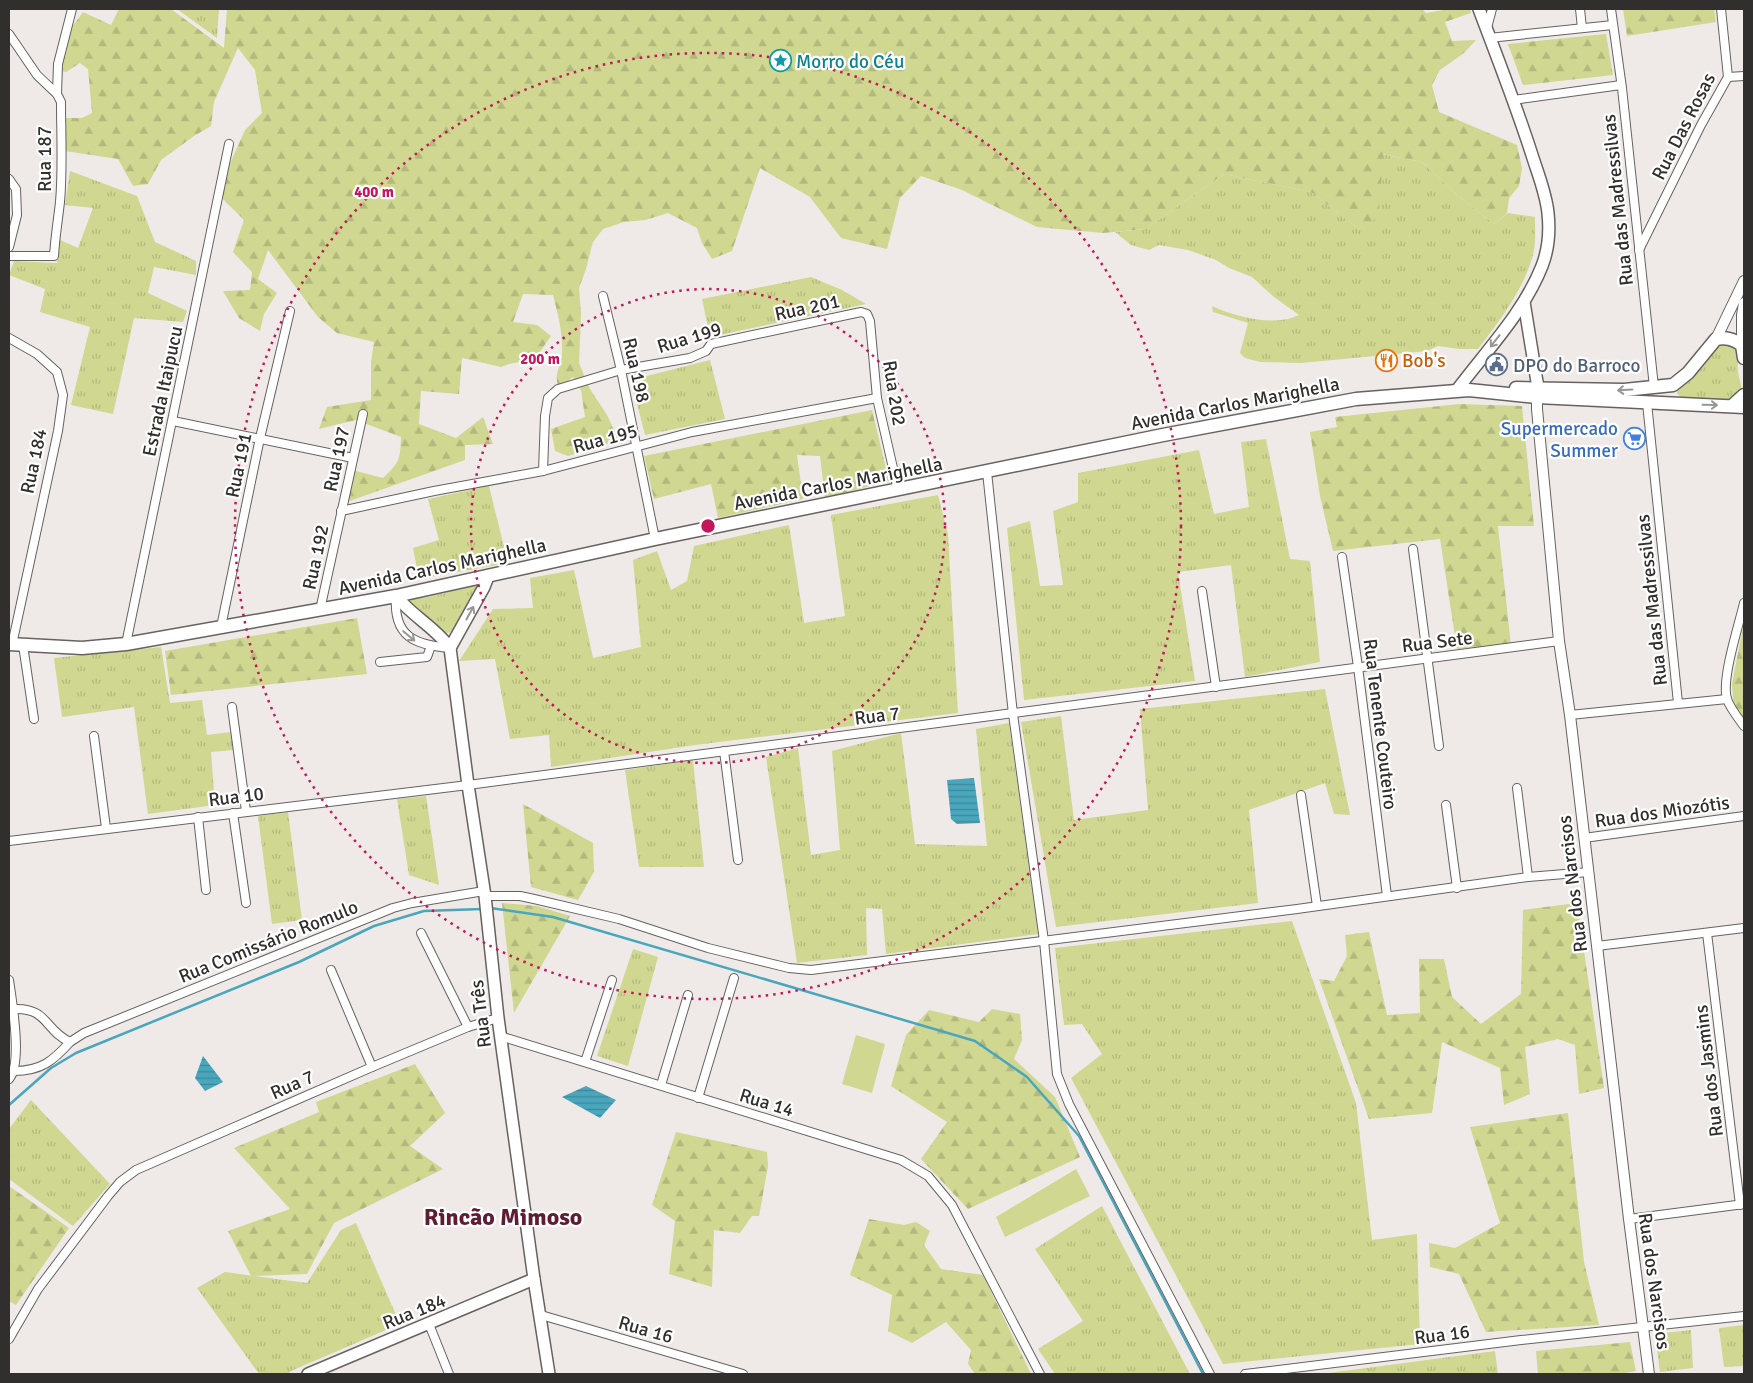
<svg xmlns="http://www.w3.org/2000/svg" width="1753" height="1383" viewBox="0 0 1753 1383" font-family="Signika,sans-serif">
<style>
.grass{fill:url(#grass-tufts)}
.forest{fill:url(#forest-firs)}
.pitch{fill:#cfd790}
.water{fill:url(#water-rules)}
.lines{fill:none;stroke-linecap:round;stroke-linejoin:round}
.stream{stroke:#49a6bc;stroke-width:2.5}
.minor-casing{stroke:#666260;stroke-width:10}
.tertiary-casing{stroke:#666260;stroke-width:12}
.secondary-casing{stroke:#666260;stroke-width:14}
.primary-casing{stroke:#666260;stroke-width:15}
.minor{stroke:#fff;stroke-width:8}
.tertiary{stroke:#fff;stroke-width:10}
.secondary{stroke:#fff;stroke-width:11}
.primary{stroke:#fff;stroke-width:12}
.oneway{stroke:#989796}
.ring{fill:none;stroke:#c2185b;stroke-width:2.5;stroke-dasharray:2.5 5}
.labels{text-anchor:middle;stroke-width:4.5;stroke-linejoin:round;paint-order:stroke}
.culture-label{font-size:19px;fill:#0d838f;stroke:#fff;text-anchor:start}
.street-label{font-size:19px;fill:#312f2e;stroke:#fff}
.food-label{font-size:19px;fill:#c56008;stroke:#fff;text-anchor:start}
.service-label{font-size:19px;fill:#4e5e75;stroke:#fff;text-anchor:start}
.shop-label{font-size:19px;fill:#366cbe;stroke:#fff;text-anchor:end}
.district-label{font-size:24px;font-weight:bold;fill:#601c32;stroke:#fff}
.centre{fill:#c2185b;stroke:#fff;stroke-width:2.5}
.ring-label{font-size:15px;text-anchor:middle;font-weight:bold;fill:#c2185b;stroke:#fff;stroke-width:4.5;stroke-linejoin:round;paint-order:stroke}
</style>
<defs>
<pattern id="grass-tufts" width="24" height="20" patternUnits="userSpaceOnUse" patternTransform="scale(1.25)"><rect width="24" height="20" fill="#cfd790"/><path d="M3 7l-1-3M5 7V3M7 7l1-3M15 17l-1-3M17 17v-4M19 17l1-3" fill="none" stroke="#b2b97c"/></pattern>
<pattern id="forest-firs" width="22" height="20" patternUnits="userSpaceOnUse" patternTransform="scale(1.25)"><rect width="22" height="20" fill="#cfd790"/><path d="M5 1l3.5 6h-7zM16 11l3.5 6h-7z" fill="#b2b97c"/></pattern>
<pattern id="water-rules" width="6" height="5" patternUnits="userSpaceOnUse" patternTransform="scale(1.25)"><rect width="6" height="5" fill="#49a6bc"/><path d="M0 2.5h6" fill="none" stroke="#3d8899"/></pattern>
</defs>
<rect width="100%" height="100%" fill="#efeae8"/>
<g class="grass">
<polygon points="177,9 219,9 217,38"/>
<path d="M1382,154L1422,162L1456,194L1494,224L1508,213L1535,217C1535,229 1536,244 1533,255C1523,291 1500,320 1478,349H1459L1438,346L1427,351L1301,363L1260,362L1245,358L1240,353L1248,323L1213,312L1212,306C1235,317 1275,327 1299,315L1274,297L1252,277L1229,268L1216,260L1188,250L1159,245L1149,250L1131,245L1115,232L1145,229L1224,174L1311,192L1360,230L1379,215Z"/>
<polygon points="70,171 137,196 155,242 196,261 196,275 154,267 148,293 187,311 183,322 134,318 113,414 71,405 90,327 40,312 45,289 9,275 14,261 57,263 60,240 78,248 93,208 65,205"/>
<polygon points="811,277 842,290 866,304 710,337 702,299"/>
<path d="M1719,344C1729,344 1736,346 1740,356C1734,367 1741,380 1742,392L1730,400L1680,397L1677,393L1678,387C1681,384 1685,378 1690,376C1700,371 1708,365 1709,353Z"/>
<polygon points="710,360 725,419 645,435 631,380"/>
<polygon points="1266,439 1290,559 1310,561 1320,662 1245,677 1231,565 1178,572 1195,681 1024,700 1007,528 1030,521 1040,586 1063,585 1053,511 1078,502 1078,473 1199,450 1214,514 1249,507 1241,442"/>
<polygon points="489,486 508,563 419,579 413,548 439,540 428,499"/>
<polygon points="938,495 948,534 958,713 695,745 551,767 549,735 510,739 495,659 459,661 493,609 533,608 530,578 574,570 593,658 641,647 633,560 657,551 671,590 687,581 694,546 789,525 804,623 845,616 831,515"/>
<polygon points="478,583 479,587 454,632 445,633 410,604 411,600 415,597 423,598 446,593 453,588"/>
<polygon points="161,647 170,703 202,700 207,735 231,732 234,750 211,752 215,805 148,814 134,707 62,717 54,658"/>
<polygon points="1325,689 1350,815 1334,814 1325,783 1249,810 1258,903 1056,927 1021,722 1061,716 1074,820 1148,810 1140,709"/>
<polygon points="1009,723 1038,934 886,954 882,909 866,908 867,955 797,963 766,757 798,748 811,855 840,850 832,751 901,733 915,844 987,846 976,729"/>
<polygon points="693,760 704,867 639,867 625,770"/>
<polygon points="426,796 439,885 409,875 397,799"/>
<polygon points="288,812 302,920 272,924 258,816"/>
<polygon points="1292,921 1356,1103 1372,1240 1417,1234 1420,1344 1223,1364 1071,1078 1102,1054 1082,1024 1064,1025 1055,948"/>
<polygon points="633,949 658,957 628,1066 597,1056"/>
<polygon points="31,1100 110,1184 73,1226 9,1179 9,1129"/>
<polygon points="1102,1206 1190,1374 1055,1374 1038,1349 1083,1321 1035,1249"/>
<polygon points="356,1223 400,1324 291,1371 288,1374 259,1374 197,1288 225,1272 307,1283 341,1230"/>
<polygon points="1744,1325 1744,1366 1724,1367 1719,1328"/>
<polygon points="1691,1330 1693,1368 1660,1372 1655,1334"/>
<polygon points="1495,1351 1498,1374 1321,1374"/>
</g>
<g class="forest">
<path d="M119,9H171L224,48L227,9H1422L1426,13L1449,9H1470L1471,13L1445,22L1452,41L1476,40L1464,53L1440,70L1432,85L1439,112L1517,145L1522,168L1519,186L1509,198L1507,213L1494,224L1456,194L1422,162L1383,154L1379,216L1360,230L1311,192L1224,174L1145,229L1103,233L1037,227L962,190L921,176L900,198L887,249L841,238L810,197L760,168L732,251L712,259L702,243L697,228L668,213L645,220L624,222L603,229L593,242L586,269L579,288L581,314L579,363L590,389L607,415L619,440L568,456L555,451L551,429L585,417L581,390L573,377L559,388C553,375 561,367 562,354C563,334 558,314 553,295L523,294L513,322L537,325L551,336L535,359L509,364L501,367L462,358L459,394L421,391L419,424L456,438L483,417L493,444L465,445V460L344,503L348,472L356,467V471L383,478C400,462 400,460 401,437L356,420L319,429L327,407L371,400V362L374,342L337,333L318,317L268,250L258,279L277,293L264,314L260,331L239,318L223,291L250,290L252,272L233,252L244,220L217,193L245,130L262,113L255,70L238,48L214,102L211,126L194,136L161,160L148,184L133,186L118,159L65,151L62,118H82L92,113L88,69L80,63L66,72L61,71L69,31L83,12L111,25Z"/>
<polygon points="1623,9 1714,9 1716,22 1627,36"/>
<polygon points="1606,34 1613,75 1523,85 1508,44"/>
<polygon points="1459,404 1522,406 1534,526 1498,526 1511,646 1457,649 1440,539 1333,551 1320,496 1310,432 1337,427 1335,417"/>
<polygon points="872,410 889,481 825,498 820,456 797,455 803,499 718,518 711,484 654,499 644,456"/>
<polygon points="357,618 367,674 171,695 165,651"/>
<polygon points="1744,622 1744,724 1734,711 1732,684"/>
<polygon points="523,804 593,843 594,872 578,900 531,887"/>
<polygon points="502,903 537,906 570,916 514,1013"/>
<polygon points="1577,903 1604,1088 1579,1094 1575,1045 1558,1039 1525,1047 1530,1094 1504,1105 1500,1068 1442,1042 1432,1113 1369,1119 1319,979 1334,981 1347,956 1345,935 1369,932 1387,1015 1420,1013 1419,959 1444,959 1452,997 1481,1024 1521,994 1523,910"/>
<polygon points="992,1009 1020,1014 1022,1040 1014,1059 1055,1097 1080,1157 968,1209 921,1159 947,1122 891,1086 906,1035 929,1010 979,1022"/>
<polygon points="415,1064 445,1113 410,1146 443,1169 334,1223 307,1274 251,1276 228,1231 290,1209 234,1148 319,1112 316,1102"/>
<polygon points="1568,1113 1584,1262 1599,1325 1486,1332 1459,1274 1430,1267 1429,1243 1455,1248 1500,1223 1470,1127"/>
<polygon points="676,1132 767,1152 768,1166 759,1216 752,1216 740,1233 714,1230 712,1287 669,1274 675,1221 652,1205"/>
<polygon points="9,1186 69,1228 16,1305 9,1301"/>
<polygon points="869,1219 904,1225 916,1222 930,1231 924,1245 941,1269 983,1275 1031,1374 975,1374 968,1364 971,1350 946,1322 912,1343 888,1331 892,1295 850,1275"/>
<polygon points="1630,1342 1636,1371 1619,1374 1538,1374 1536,1351"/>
</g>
<g class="pitch">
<polygon points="856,1035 885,1044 872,1093 842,1084"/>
<polygon points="1076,1169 1090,1196 1005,1237 996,1217"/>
</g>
<g class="water">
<polygon points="974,778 980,823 957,824 951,819 947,780"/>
<polygon points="203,1056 223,1082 205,1091 195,1078"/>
<polygon points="586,1086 616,1100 600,1118 562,1097"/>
</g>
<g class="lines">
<g class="stream">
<polyline points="490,908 553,917 975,1041 1027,1077 1079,1136 1203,1374"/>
<polyline points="9,1105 51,1068 76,1053 299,962 374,926 424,911 482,909"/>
</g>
<defs>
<g id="minor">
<polyline points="1580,9 1582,28"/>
<polyline points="1611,9 1622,88 1654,387"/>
<polyline points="1487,28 1492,9"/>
<path d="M9,34L37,75L57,94L61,102C61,135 63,169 60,202C58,220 55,238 54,256H9"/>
<polyline points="1489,38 1613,25"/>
<polyline points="1728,77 1744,76"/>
<polyline points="57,94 58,64 72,9"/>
<polyline points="1513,100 1621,85"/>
<polyline points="9,179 16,189 17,215 9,247"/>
<polyline points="1639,250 1701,125 1728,77 1721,9"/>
<polyline points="603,296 621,370 655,539"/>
<polyline points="9,338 37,354 57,372 63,395 58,431 12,645"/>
<polyline points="1647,403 1678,703"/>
<polyline points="173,421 353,458"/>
<polyline points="543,471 545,416 548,398 558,389 621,370 690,358 706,351 711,344 861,312 867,314 870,321 877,398 898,490"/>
<polyline points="987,472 1013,714 1044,941 1057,1074 1069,1104 1210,1374"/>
<polyline points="341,511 434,491 543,471 692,432 877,398"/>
<polyline points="1413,549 1439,746"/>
<polyline points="1342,557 1358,667 1387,896"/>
<polyline points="1202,591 1216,687"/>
<path d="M396,596C393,637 415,645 450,648"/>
<path d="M1744,603C1739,625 1721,679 1727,699C1730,708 1738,718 1744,726"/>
<polyline points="320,610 363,414"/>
<polyline points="221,627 260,438 290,311"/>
<polyline points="126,644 229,144"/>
<polyline points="23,645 34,719"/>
<polyline points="380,662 427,657 431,646"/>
<polyline points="232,707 246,811"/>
<polyline points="1570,715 1727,699"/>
<polyline points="94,736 106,828"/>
<polyline points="724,751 738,860"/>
<polyline points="1517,788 1528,877"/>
<polyline points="1301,795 1317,906"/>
<polyline points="1446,805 1457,888"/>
<polyline points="233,813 246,903"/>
<polyline points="198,817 206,890"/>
<polyline points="1584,838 1744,816"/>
<polyline points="9,841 468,785 1559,641"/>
<polyline points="485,896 520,896 534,899 619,919 708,948 789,968 811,970 1297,909 1528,877 1589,872"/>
<polyline points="421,933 468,1027"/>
<polyline points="1707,933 1740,1205"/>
<polyline points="1597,946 1744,928"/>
<polyline points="331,970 372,1067"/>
<path d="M9,980C12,1001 23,1064 9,1079"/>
<path d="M13,1009C48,1007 44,1030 70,1042L84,1033L393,908L412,903L484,891"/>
<polyline points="500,1036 901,1160 928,1176 952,1205 1040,1374"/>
<polyline points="585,1062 612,980"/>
<path d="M14,1071C41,1071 53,1061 70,1042"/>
<polyline points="661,1085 688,995"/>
<polyline points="698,1098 734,978"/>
<polyline points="1629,1219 1744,1204"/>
<polyline points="541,1315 743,1374"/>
<polyline points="429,1324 449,1374"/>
<polyline points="9,1339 38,1289 108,1196 120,1182 136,1170 372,1067 468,1027 498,1018"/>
<polyline points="1245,1374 1521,1340 1744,1316"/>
</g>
<g id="tertiary">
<polyline points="1716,339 1744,281"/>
<polyline points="1742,345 1742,315 1744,303"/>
<polyline points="1537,397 1537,409 1559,641 1570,715 1629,1219 1649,1374"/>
</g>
<g id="secondary">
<polyline points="1524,302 1538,388 1537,397"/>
<path d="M1457,390C1487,350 1524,312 1542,266C1549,248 1550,232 1548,213C1546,193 1538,174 1532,155C1516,105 1497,57 1479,9"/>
<path d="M396,596C412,616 436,628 450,648L468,785L485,896L498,1018L534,1279L549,1374"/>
<polyline points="450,648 484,587 488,577"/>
<polyline points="308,1374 534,1279"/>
</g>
<g id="primary">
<path d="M1516,388L1624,390L1673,385L1688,373L1716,339C1726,337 1733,339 1742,345L1744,358"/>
<polyline points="1733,405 1744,395"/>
<polyline points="9,644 82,648 126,644 396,596 655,539 1163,435 1356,399 1469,390 1537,397 1744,407"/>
</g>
</defs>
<use href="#minor" class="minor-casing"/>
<use href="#tertiary" class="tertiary-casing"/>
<use href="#secondary" class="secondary-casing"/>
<use href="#primary" class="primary-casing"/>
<use href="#minor" class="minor"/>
<use href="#tertiary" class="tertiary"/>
<use href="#secondary" class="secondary"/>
<use href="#primary" class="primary"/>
</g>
<defs><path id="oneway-shaft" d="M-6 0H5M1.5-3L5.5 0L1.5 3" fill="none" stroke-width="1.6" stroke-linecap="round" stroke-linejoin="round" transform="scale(1.25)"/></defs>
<g class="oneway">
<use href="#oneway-shaft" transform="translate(1495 341) rotate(128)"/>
<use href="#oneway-shaft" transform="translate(1625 390) rotate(177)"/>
<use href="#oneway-shaft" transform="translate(1710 405) rotate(1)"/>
<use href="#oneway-shaft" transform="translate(470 613) rotate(-61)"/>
<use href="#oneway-shaft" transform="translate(409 636) rotate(40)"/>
</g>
<g class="ring">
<circle cx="708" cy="526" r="237"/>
<circle cx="708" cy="526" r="473"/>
</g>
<defs>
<symbol id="sight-ring" viewBox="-11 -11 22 22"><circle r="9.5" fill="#fff" stroke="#0f9aa8" stroke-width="1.5"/><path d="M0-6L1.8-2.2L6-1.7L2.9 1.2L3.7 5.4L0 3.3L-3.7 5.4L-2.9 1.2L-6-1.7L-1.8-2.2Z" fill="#0f9aa8"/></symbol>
<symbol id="restaurant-ring" viewBox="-11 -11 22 22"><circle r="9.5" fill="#fff" stroke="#e8710a" stroke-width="1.5"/><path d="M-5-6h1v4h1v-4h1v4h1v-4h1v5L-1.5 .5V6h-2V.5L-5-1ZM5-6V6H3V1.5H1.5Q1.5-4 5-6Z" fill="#e8710a"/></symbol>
<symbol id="civic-ring" viewBox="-11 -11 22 22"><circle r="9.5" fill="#fff" stroke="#5c6f8a" stroke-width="1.5"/><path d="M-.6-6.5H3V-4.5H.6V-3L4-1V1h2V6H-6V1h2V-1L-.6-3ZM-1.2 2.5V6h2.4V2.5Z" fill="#5c6f8a"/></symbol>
<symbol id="supermarket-ring" viewBox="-11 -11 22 22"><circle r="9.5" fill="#fff" stroke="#3f7fe0" stroke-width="1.5"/><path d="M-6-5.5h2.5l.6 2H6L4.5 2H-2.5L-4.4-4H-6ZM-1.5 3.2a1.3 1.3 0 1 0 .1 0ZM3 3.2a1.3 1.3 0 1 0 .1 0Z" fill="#3f7fe0"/></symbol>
</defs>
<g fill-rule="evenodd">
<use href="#sight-ring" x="768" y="48" width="25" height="25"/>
<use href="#restaurant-ring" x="1374" y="348" width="25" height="25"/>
<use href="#civic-ring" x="1484" y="352" width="25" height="25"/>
<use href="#supermarket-ring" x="1622" y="426" width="25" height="25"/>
</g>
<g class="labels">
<g class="culture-label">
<text x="796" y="68">Morro do Céu</text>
</g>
<g class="street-label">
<text transform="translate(1683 126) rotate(-63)" y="7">Rua Das Rosas</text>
<text transform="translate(44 159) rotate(-90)" y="7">Rua 187</text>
<text transform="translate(1617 200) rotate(-96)" y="7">Rua das Madressilvas</text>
<text transform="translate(807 307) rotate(-12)" y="7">Rua 201</text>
<text transform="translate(689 337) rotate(-17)" y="7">Rua 199</text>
<text transform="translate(637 370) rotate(77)" y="7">Rua 198</text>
<text transform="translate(162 391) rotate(-78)" y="7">Estrada Itaipucu</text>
<text transform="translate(895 393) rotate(81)" y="7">Rua 202</text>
<text transform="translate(1235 403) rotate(-11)" y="7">Avenida Carlos Marighella</text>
<text transform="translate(605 438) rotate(-15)" y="7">Rua 195</text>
<text transform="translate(336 459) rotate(-78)" y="7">Rua 197</text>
<text transform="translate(33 461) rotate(-78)" y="7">Rua 184</text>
<text transform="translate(238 465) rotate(-78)" y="7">Rua 191</text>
<text transform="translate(838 483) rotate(-11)" y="7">Avenida Carlos Marighella</text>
<text transform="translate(315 557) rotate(-78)" y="7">Rua 192</text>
<text transform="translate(442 566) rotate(-12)" y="7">Avenida Carlos Marighella</text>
<text transform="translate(1651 600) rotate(-96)" y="7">Rua das Madressilvas</text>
<text transform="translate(1437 641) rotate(-7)" y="7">Rua Sete</text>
<text transform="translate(877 715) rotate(-7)" y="7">Rua 7</text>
<text transform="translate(1381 724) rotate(83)" y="7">Rua Tenente Couteiro</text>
<text transform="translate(236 796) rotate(-7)" y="7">Rua 10</text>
<text transform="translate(1662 811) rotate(-8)" y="7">Rua dos Miozótis</text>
<text transform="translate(1572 884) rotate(-97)" y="7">Rua dos Narcisos</text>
<text transform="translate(268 941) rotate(-22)" y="7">Rua Comissário Romulo</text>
<text transform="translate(480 1014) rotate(-97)" y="7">Rua Três</text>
<text transform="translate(1708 1071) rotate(-97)" y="7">Rua dos Jasmins</text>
<text transform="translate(292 1084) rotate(-24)" y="7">Rua 7</text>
<text transform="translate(767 1102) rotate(17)" y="7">Rua 14</text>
<text transform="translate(1655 1281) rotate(82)" y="7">Rua dos Narcisos</text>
<text transform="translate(414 1311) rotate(-22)" y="7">Rua 184</text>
<text transform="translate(646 1329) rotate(16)" y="7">Rua 16</text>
<text transform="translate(1442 1334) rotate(-7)" y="7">Rua 16</text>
</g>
<g class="food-label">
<text x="1402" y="367">Bob's</text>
</g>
<g class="service-label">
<text x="1513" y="372">DPO do Barroco</text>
</g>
<g class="shop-label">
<text x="1618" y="435">Supermercado<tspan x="1618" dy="22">Summer</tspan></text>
</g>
<g class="district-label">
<text x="503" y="1225">Rincão Mimoso</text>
</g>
</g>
<circle cx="708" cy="526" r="8" class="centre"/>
<g class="ring-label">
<text x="374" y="197">400 m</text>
<text x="540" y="364">200 m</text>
</g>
<rect width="1753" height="1383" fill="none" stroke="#312f2e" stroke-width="20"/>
</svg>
